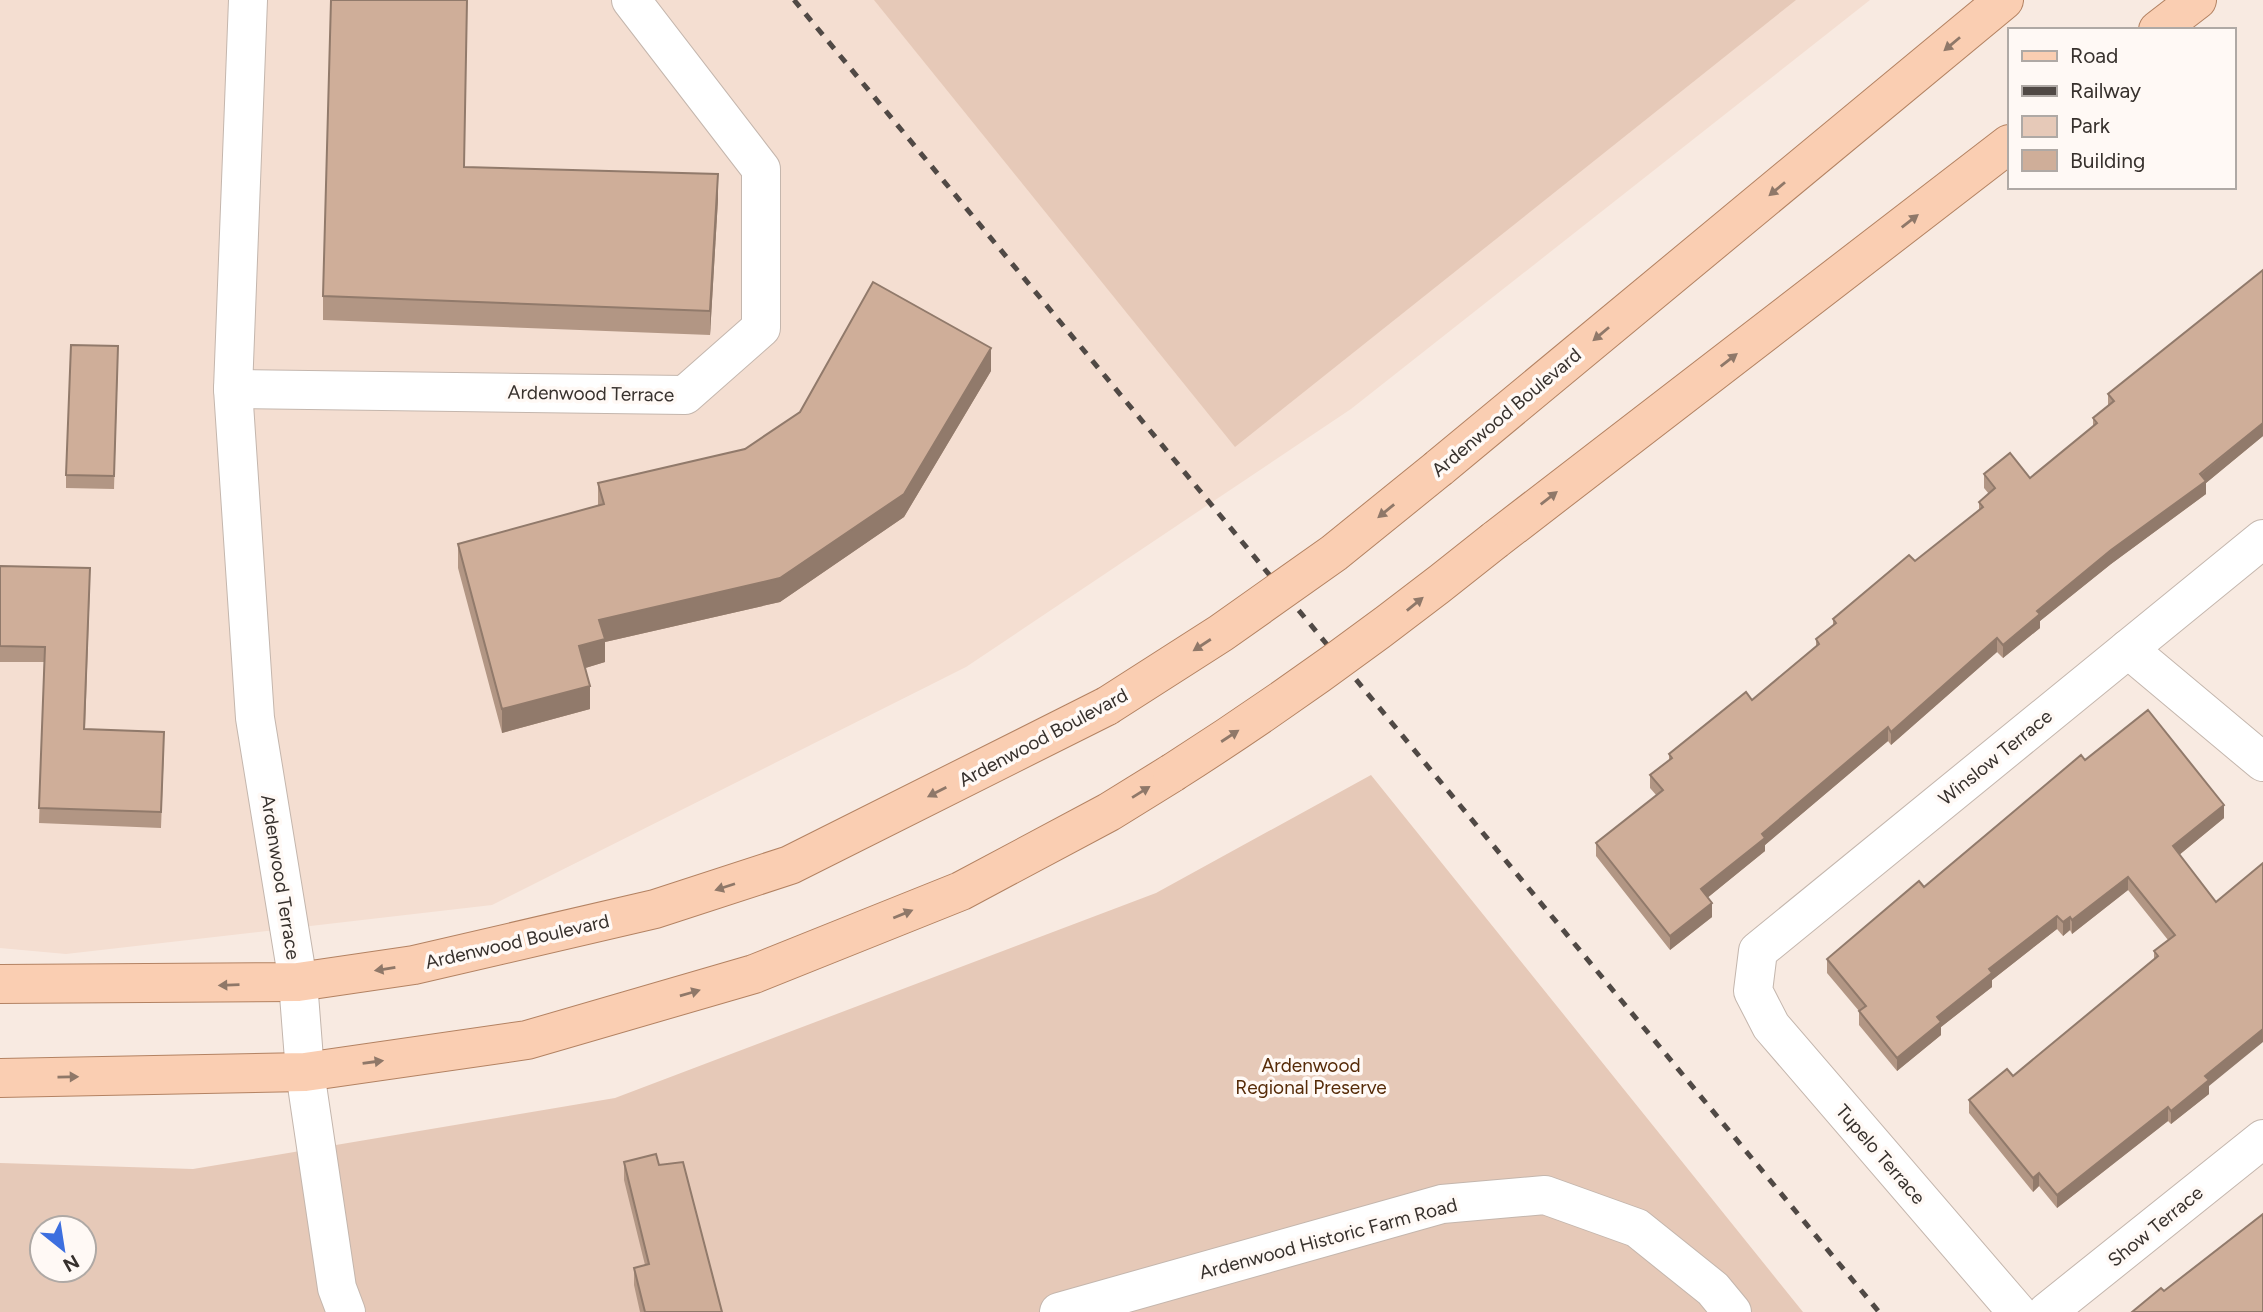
<svg xmlns="http://www.w3.org/2000/svg" width="2263" height="1312" viewBox="0 0 2263 1312" font-family="Figtree,sans-serif">
<style>
.built{fill:#f4ded1}
.green{fill:#e6c9b8;fill-rule:evenodd}
.lines{fill:none;stroke-linecap:round;stroke-linejoin:round}
.minor-casing{stroke:#c4b6ad;stroke-width:40}
.primary-casing{stroke:#b38262;stroke-width:40}
.minor{stroke:#fff;stroke-width:38}
.primary{stroke:#faceb2;stroke-width:38}
.rail{stroke:#504945;stroke-width:5;stroke-dasharray:9 9;stroke-linecap:butt}
.primary-bridge-casing{stroke:#b38262;stroke-width:40;stroke-linecap:butt}
.primary-bridge{stroke:#faceb2;stroke-width:38}
.wall{fill:#b29684}
.shaded-wall{fill:#917a6b}
.building{fill:#cfae99;stroke:#917a6b;stroke-width:2}
.oneway{fill:#8f7869}
.labels{text-anchor:middle;stroke-width:7;stroke-linejoin:round;paint-order:stroke}
.street-label{font-size:19px;fill:#37312d;stroke:#fff9f5}
.park-label{font-size:19px;fill:#562b08;stroke:#fff9f5}
</style>
<rect width="100%" height="100%" fill="#f8eae1"/>
<polygon class="built" points="0,0 1870,0 1351,409 966,667 492,905 66,954 0,948"/>
<g class="green">
<polygon points="874,0 1796,0 1235,447"/>
<path d="M1371,775L1803,1312H0V1163L193,1169L615,1098L1156,893ZM42,1228H84V1270H42Z"/>
</g>
<g class="lines">
<defs>
<g id="minor">
<polyline points="248,0 233,389 255,718 298,982 305,1072 337,1288 346,1312"/>
<polyline points="233,389 685,395 761,328 761,169 631,0"/>
<polyline points="2128,649 2263,762"/>
<polyline points="1059,1312 1442,1204 1545,1195 1637,1228 1713,1289 1732,1312"/>
<polyline points="2017,1312 1771,1026 1753,991 1758,951 2263,539"/>
<polyline points="2047,1312 2263,1139"/>
</g>
<g id="primary">
<polyline points="2158,30 2197,0"/>
<polyline points="1439,468 2004,0"/>
<polyline points="1495,540 2009,144"/>
<polyline points="0,984 298,982 414,965 655,909 790,865 1107,706"/>
<polyline points="0,1078 305,1072 527,1040 754,974 961,891 1109,812 1172,773"/>
</g>
</defs>
<use href="#minor" class="minor-casing"/>
<use href="#primary" class="primary-casing"/>
<use href="#minor" class="minor"/>
<use href="#primary" class="primary"/>
<polyline class="rail" points="794,0 1879,1312"/>
<defs>
<g id="primary-bridge">
<polyline points="1107,706 1221,633 1334,553 1439,468"/>
<path d="M1172,773C1285,701 1391,624 1495,540"/>
</g>
</defs>
<use href="#primary-bridge" class="primary-bridge-casing"/>
<use href="#primary-bridge" class="primary-bridge"/>
</g>
<g class="wall">
<polygon points="464,167 718,199 710,335 323,320 323,296"/>
<polygon points="2263,270 2263,436 2206,483 2206,494 2111,564 2040,621 2040,628 2003,658 1997,652 1891,745 1888,741 1765,845 1765,851 1707,898 1712,917 1670,950 1596,856 1596,843 1657,796 1650,788 1650,775 1669,760 1669,754 1752,700 1816,647 1816,639 1833,625 1833,619 1915,561 1979,511 1979,502 1989,494 1984,488 1984,474 2030,478 2093,427 2093,418 2108,406 2108,394"/>
<polygon points="118,360 114,489 66,488 66,475"/>
<polygon points="991,371 904,517 780,602 605,642 605,662 585,668 590,709 502,733 458,568 458,544 598,506 598,483 745,449"/>
<polygon points="0,566 90,583 85,729 164,748 161,828 39,823 44,662 0,662"/>
<polygon points="2085,760 2224,818 2179,855 2209,1086 2209,1094 2171,1124 2168,1121 2057,1208 2039,1186 2033,1192 1969,1113 1969,1100 2013,1076 2154,959 2154,951 2168,940 2128,890 2072,934 2070,930 2063,936 2057,929 1992,980 1992,987 1941,1027 1941,1035 1897,1071 1859,1025 1859,1011 1827,973 1827,959 1924,887"/>
<polygon points="624,1162 722,1312 640,1312 634,1285 634,1268 645,1265 624,1180"/>
</g>
<g class="shaded-wall">
<polygon points="718,174 718,199 710,335 710,311"/>
<polygon points="991,348 991,371 904,517 780,602 605,642 605,662 579,670 579,646 599,620"/>
<polygon points="2263,423 2263,436 2206,483 2206,494 2111,564 2040,621 2040,628 2003,658 2003,645 2037,611"/>
<polygon points="1997,638 1997,652 1891,745 1891,732"/>
<polygon points="590,686 590,709 502,733 502,709"/>
<polygon points="1888,727 1888,741 1765,845 1765,851 1701,903 1701,889 1762,834"/>
<polygon points="2224,805 2224,818 2173,860 2173,846"/>
<polygon points="2128,877 2128,890 2072,934 2072,920"/>
<polygon points="1712,903 1712,917 1670,950 1670,936"/>
<polygon points="2057,916 2057,929 1992,980 1992,987 1941,1027 1941,1035 1897,1071 1897,1058 1937,1017 1989,969"/>
<polygon points="2070,917 2070,930 2063,936 2063,922"/>
<polygon points="2263,1029 2263,1042 2209,1086 2209,1094 2171,1124 2171,1111 2205,1076"/>
<polygon points="2168,1107 2168,1121 2057,1208 2057,1195"/>
<polygon points="2039,1173 2039,1186 2033,1192 2033,1178"/>
</g>
<g class="building">
<polygon points="331,0 467,0 464,167 718,174 710,311 323,296"/>
<polygon points="2263,270 2263,423 2200,474 2206,481 2111,550 2037,611 2040,614 2003,645 1997,638 1891,732 1888,727 1762,834 1765,838 1701,889 1712,903 1670,936 1596,843 1663,790 1650,775 1672,758 1669,754 1746,692 1752,700 1819,644 1816,639 1836,623 1833,619 1909,555 1915,561 1983,507 1979,502 1995,488 1984,474 2010,453 2030,478 2097,423 2093,418 2114,401 2108,394"/>
<polygon points="873,282 991,348 904,494 780,578 599,620 605,639 579,646 590,686 502,709 458,544 604,504 598,483 745,449 800,412"/>
<polygon points="71,345 118,346 114,476 66,475"/>
<polygon points="0,566 90,568 84,729 164,732 161,812 39,808 45,647 0,646"/>
<polygon points="2148,710 2224,805 2173,846 2216,902 2263,863 2263,1029 2205,1076 2209,1080 2171,1111 2168,1107 2057,1195 2039,1173 2033,1178 1969,1100 2007,1069 2013,1076 2158,956 2154,951 2175,935 2128,877 2072,920 2070,917 2063,922 2057,916 1989,969 1992,973 1937,1017 1941,1022 1897,1058 1859,1011 1866,1006 1827,959 1919,881 1924,887 2081,755 2085,760"/>
<polygon points="656,1154 659,1165 683,1162 722,1312 645,1312 634,1268 649,1264 624,1162"/>
<polygon points="2263,1214 2263,1312 2132,1312 2161,1288 2164,1291"/>
</g>
<defs><path id="oneway-solid" d="M-6-.8H1V-3.2L6.5 0L1 3.2V.8H-6Z" transform="scale(1.75)"/></defs>
<g class="oneway">
<use href="#oneway-solid" transform="translate(1952 44) rotate(140)"/>
<use href="#oneway-solid" transform="translate(1777 189) rotate(140)"/>
<use href="#oneway-solid" transform="translate(1910 221) rotate(-38)"/>
<use href="#oneway-solid" transform="translate(1601 334) rotate(140)"/>
<use href="#oneway-solid" transform="translate(1729 360) rotate(-38)"/>
<use href="#oneway-solid" transform="translate(1549 498) rotate(-38)"/>
<use href="#oneway-solid" transform="translate(1386 511) rotate(141)"/>
<use href="#oneway-solid" transform="translate(1415 604) rotate(-39)"/>
<use href="#oneway-solid" transform="translate(1202 645) rotate(147)"/>
<use href="#oneway-solid" transform="translate(1230 736) rotate(-33)"/>
<use href="#oneway-solid" transform="translate(937 792) rotate(153)"/>
<use href="#oneway-solid" transform="translate(1141 792) rotate(-32)"/>
<use href="#oneway-solid" transform="translate(725 887) rotate(162)"/>
<use href="#oneway-solid" transform="translate(903 914) rotate(-22)"/>
<use href="#oneway-solid" transform="translate(385 969) rotate(171)"/>
<use href="#oneway-solid" transform="translate(229 985) rotate(178)"/>
<use href="#oneway-solid" transform="translate(690 993) rotate(-16)"/>
<use href="#oneway-solid" transform="translate(373 1062) rotate(-8)"/>
<use href="#oneway-solid" transform="translate(68 1077) rotate(-1)"/>
</g>
<g class="labels">
<g class="street-label">
<text transform="translate(591 393) rotate(1)" y="7">Ardenwood Terrace</text>
<text transform="translate(1506 412) rotate(-40)" y="7">Ardenwood Boulevard</text>
<text transform="translate(1043 737) rotate(-28)" y="7">Ardenwood Boulevard</text>
<text transform="translate(1995 757) rotate(-39)" y="7">Winslow Terrace</text>
<text transform="translate(281 877) rotate(81)" y="7">Ardenwood Terrace</text>
<text transform="translate(517 941) rotate(-13)" y="7">Ardenwood Boulevard</text>
<text transform="translate(1881 1154) rotate(49)" y="7">Tupelo Terrace</text>
<text transform="translate(2155 1226) rotate(-39)" y="7">Show Terrace</text>
<text transform="translate(1328 1238) rotate(-15)" y="7">Ardenwood Historic Farm Road</text>
</g>
<g class="park-label">
<text x="1311" y="1072">Ardenwood<tspan x="1311" dy="22">Regional Preserve</tspan></text>
</g>
</g>
<rect x="2008" y="28" width="228" height="161" fill="#fff9f5" stroke="#afa9a5" stroke-width="2"/>
<rect x="2022" y="51" width="35" height="10" fill="#faceb2" stroke="#afa9a5" stroke-width="2"/>
<text x="2070" y="63" font-size="21" fill="#37312d">Road</text>
<rect x="2022" y="86" width="35" height="10" fill="#504945" stroke="#afa9a5" stroke-width="2"/>
<text x="2070" y="98" font-size="21" fill="#37312d">Railway</text>
<rect x="2022" y="116" width="35" height="21" fill="#e6c9b8" stroke="#afa9a5" stroke-width="2"/>
<text x="2070" y="133" font-size="21" fill="#37312d">Park</text>
<rect x="2022" y="150" width="35" height="21" fill="#cfae99" stroke="#afa9a5" stroke-width="2"/>
<text x="2070" y="168" font-size="21" fill="#37312d">Building</text>
<g transform="translate(63 1249) rotate(150)"><circle r="33" fill="#fff9f5" stroke="#afa9a5" stroke-width="2"/>
<path d="M0-5L12 26L0 18L-12 26Z" fill="#3d6fdf"/>
<text y="-10" font-size="19" font-weight="bold" text-anchor="middle" fill="#37312d">N</text>
</g>
</svg>
